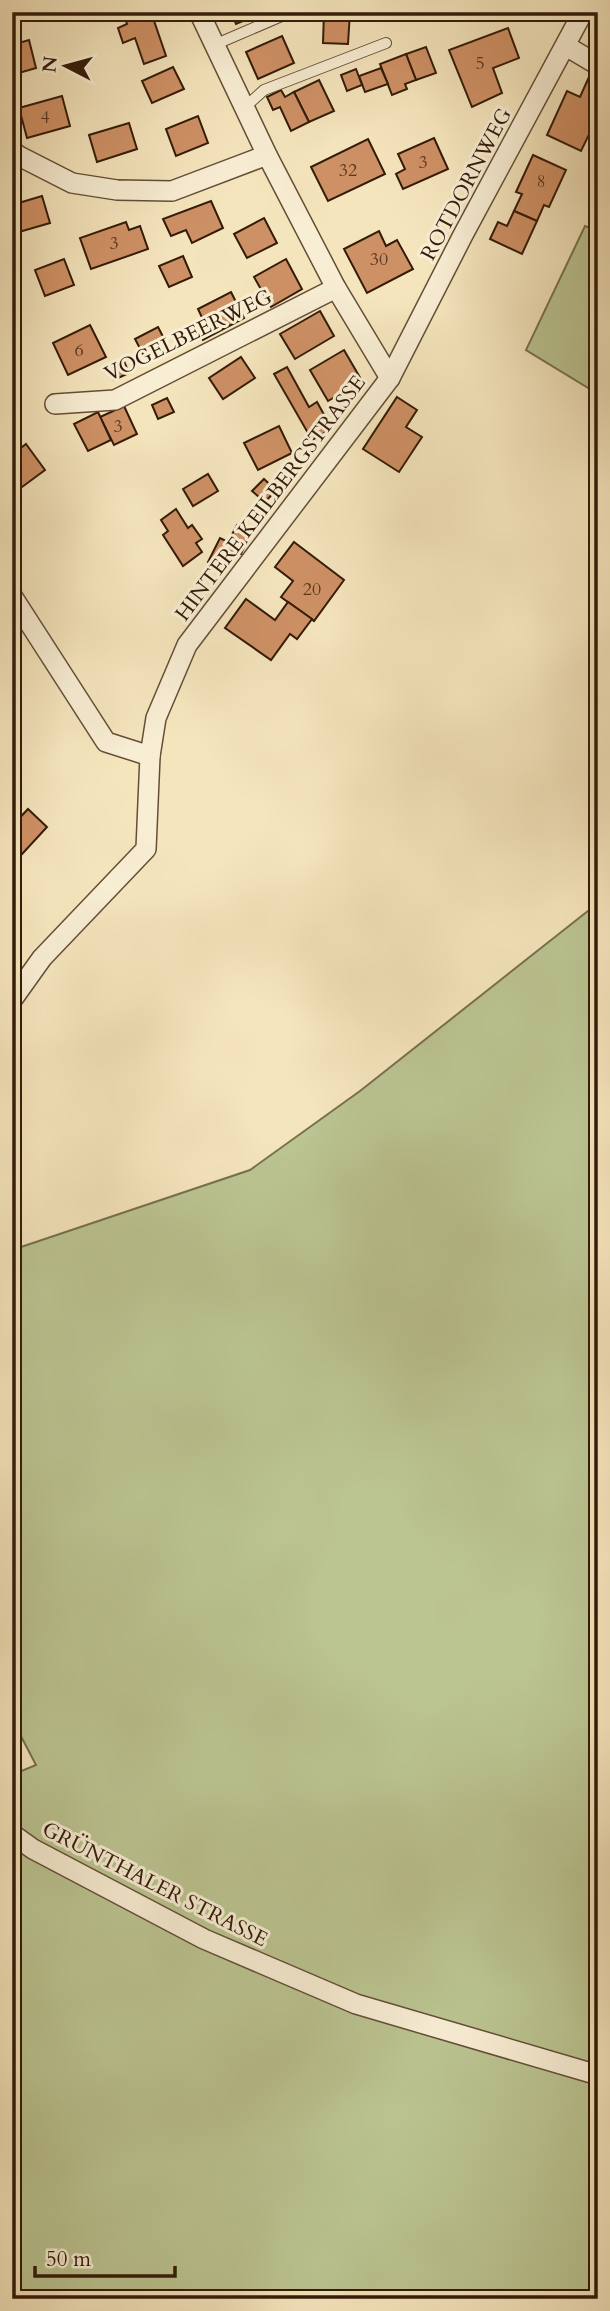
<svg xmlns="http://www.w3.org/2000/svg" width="610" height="2311" viewBox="0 0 610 2311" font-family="Cardo,serif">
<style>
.green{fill:#bbc592;stroke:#77704e;stroke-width:2}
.building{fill:#ce9165;stroke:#331b09;stroke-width:2}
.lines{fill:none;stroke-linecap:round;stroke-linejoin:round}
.lane-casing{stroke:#644e36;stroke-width:12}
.street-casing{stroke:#644e36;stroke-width:22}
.lane{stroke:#f8eed4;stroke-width:10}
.street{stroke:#f8eed4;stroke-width:19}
.labels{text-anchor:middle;stroke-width:6;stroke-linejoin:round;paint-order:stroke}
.number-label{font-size:18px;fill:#5a3820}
.street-label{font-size:21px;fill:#331b09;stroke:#f8eed4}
</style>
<rect width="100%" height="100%" fill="#f5e5bd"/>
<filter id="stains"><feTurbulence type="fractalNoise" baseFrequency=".00286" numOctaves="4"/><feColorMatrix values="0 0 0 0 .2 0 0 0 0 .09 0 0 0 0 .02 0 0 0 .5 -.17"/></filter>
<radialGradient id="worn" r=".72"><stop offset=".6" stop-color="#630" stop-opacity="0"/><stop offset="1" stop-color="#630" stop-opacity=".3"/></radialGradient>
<g class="green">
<polygon points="585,226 598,231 598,394 526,350"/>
<polygon points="598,903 598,2299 12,2299 12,1775 36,1765 12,1719 12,1250 250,1170 360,1091"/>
</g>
<g class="building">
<polygon points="133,12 151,12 166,56 144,64 135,38 123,43 118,28 127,24 124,15"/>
<polygon points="231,12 264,12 236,24"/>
<polygon points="324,12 350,12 348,44 323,43"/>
<polygon points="508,28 519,58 493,68 502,93 472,107 449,50"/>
<polygon points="282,36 294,63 258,79 246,52"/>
<polygon points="29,40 36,68 12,75 12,45"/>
<polygon points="426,47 436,73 416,80 406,54"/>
<polygon points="406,54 416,80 405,84 407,89 392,95 380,64"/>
<polygon points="173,67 184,89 152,103 142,81"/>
<polygon points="381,68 388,84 365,92 359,76"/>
<polygon points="356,69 362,85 347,91 341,75"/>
<polygon points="589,77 598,82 598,116 581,151 547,135 567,91 580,97"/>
<polygon points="319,80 334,111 309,122 294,92"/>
<polygon points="281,90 285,97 294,92 309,122 291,131 280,107 273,110 267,97"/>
<polygon points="62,96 70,126 27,138 19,108"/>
<polygon points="198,116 208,143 176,156 166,129"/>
<polygon points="129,123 137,149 97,162 89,135"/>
<polygon points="434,138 448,169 403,189 396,174 405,169 398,154"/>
<polygon points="368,139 385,174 328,201 311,167"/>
<polygon points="533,155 566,170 549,207 544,205 537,221 514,211 522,194 516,192"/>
<polygon points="42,196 50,223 19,232 12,205"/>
<polygon points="211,201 223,228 192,243 186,230 171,236 163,219"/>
<polygon points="514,211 537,221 522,254 490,239 498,222 507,226"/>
<polygon points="264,218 277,243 247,258 234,234"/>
<polygon points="126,222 129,230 140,226 148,249 91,269 80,238"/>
<polygon points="379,231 386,246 397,240 413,269 367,293 344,249"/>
<polygon points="183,256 192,277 169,287 159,266"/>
<polygon points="64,259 74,285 45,296 35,270"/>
<polygon points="286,259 302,289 271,307 254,277"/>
<polygon points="231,292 244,318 203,340 197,328 205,324 198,309"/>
<polygon points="320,311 334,336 295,359 280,334"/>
<polygon points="90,325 106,357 68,375 53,343"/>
<polygon points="158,327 169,348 146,360 135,339"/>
<polygon points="344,350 362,381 328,401 310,370"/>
<polygon points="241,357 255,378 223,399 209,378"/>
<polygon points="123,359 129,373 114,380 107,366"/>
<polygon points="287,367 309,407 317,402 332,429 312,440 274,374"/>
<polygon points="397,397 417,410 406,427 422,437 399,472 363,449"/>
<polygon points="167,398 174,412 158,419 152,405"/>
<polygon points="124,406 137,434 114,445 100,417"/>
<polygon points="98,412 111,440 88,451 74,424"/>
<polygon points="279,426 292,453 258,470 244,443"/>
<polygon points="26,444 45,470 18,490 12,483 12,455"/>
<polygon points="208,474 218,491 193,506 183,489"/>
<polygon points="264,479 276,490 265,502 252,491"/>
<polygon points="176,509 188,528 192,525 202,539 196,543 202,552 183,566 163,535 168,531 161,520"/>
<polygon points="237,525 251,532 241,554 233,550 223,570 208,562 220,538 228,542"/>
<polygon points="294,542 344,580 314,621 281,597 293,581 275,567"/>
<polygon points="246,599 275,620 288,602 312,619 297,639 290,634 271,660 225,628"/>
<polygon points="28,809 47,827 12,865 12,826"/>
</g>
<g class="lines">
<defs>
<g id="lane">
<polyline points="214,45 291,12"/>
<polyline points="244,108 264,90 386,43"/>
</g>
<g id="street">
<polyline points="199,12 267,155 336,288 390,378"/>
<polyline points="566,46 598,65"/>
<polyline points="12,151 19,156 72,183 117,190 172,191 267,155"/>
<polyline points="55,404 115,400 336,288"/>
<polyline points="12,596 106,742 150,756"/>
<polyline points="12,1000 42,958 146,849 150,756 156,718 187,645 390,378 463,235 583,12"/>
<polyline points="12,1834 33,1849 204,1939 356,2004 598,2075"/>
</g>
</defs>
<use href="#lane" class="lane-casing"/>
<use href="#street" class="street-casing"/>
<use href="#lane" class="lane"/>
<use href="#street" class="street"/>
</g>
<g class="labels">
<g class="number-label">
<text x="480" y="69">5</text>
<text x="45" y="123">4</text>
<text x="423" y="168">3</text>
<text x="348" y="176">32</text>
<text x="541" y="187">8</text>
<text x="114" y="249">3</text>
<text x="379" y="265">30</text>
<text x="79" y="356">6</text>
<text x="118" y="432">3</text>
<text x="312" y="595">20</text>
</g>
<g class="street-label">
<text transform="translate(466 184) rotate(-62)" y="7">ROTDORNWEG</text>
<text transform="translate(188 335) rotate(-26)" y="7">VOGELBEERWEG</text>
<text transform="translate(270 498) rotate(-53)" y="7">HINTERE KEILBERGSTRASSE</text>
<text transform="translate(155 1884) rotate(27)" y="7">GRÜNTHALER STRASSE</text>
</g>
</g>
<rect width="610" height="2311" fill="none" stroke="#f5e5bd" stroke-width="42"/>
<rect x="14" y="14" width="582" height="2283" fill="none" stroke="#331b09" stroke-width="3.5"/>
<rect x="21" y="21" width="568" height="2269" fill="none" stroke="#331b09" stroke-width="2"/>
<g transform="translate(66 66) rotate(276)" stroke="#f8eed4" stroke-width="5" paint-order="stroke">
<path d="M0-5L12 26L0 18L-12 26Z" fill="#331b09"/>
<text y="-10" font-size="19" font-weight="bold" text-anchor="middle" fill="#331b09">N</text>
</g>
<path d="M35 2266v10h140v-10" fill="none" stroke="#331b09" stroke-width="3.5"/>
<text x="46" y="2266" font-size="21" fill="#331b09" stroke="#f8eed4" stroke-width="5" paint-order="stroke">50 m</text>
<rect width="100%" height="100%" filter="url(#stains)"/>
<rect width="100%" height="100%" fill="url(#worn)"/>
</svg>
